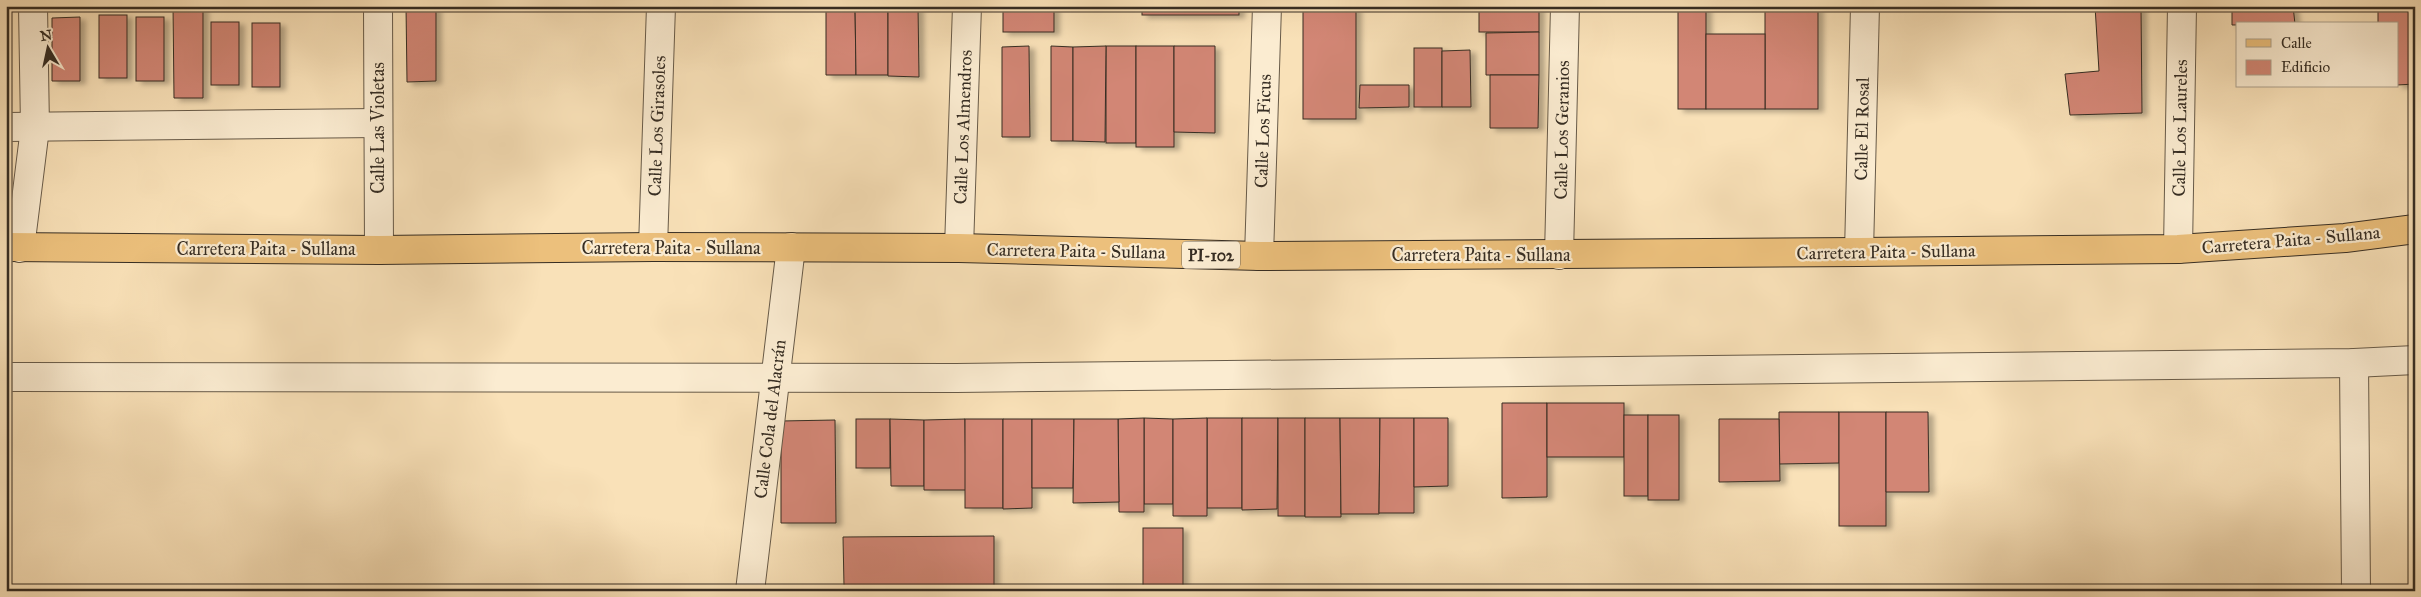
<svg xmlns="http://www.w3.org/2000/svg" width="2421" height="597" viewBox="0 0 2421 597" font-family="'IM FELL Great Primer',serif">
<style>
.building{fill:#d28674;stroke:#362d23;filter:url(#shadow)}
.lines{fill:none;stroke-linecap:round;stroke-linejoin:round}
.street-casing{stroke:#675a48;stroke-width:30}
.primary-casing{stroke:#362d23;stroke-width:30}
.street{stroke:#fbecd1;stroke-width:28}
.primary{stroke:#ecc07c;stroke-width:28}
.labels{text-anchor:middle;stroke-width:4.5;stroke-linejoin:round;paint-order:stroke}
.shield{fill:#fbecd1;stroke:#716657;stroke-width:1}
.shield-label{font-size:16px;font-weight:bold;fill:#362d23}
.street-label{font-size:18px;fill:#362d23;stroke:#fbecd1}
</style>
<defs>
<filter id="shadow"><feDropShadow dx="5.5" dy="3" stdDeviation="2.5" flood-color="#0004"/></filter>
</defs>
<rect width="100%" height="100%" fill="#f9e1b8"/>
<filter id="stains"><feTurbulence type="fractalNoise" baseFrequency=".004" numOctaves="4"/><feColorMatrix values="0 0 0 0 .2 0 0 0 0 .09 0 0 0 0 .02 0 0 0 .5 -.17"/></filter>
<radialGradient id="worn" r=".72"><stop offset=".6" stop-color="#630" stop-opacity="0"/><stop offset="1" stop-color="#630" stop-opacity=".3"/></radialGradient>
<g class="building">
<polygon points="173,6 203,6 203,98 174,98"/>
<polygon points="406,6 436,6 436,81 407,82"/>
<polygon points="826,6 855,6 856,75 826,75"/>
<polygon points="855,6 888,6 888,75 856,75"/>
<polygon points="888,6 918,6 919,77 888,76"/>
<rect x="1003" y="6" width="51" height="26"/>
<rect x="1142" y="6" width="97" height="9"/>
<rect x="1303" y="6" width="53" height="113"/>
<rect x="1479" y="6" width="60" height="26"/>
<rect x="1678" y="6" width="28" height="103"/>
<rect x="1765" y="6" width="53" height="103"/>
<polygon points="2095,6 2141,6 2142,113 2070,115 2065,74 2099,71"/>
<polygon points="2232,6 2293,6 2295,24 2232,25"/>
<polygon points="2378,6 2415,6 2415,84 2397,85 2397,24 2378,24"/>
<rect x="99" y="15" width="28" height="63"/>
<polygon points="80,17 80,81 52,81 52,18"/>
<rect x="136" y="17" width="28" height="64"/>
<rect x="211" y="22" width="28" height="63"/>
<rect x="252" y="23" width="28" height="64"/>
<polygon points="1539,32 1539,75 1486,75 1486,33"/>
<rect x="1706" y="34" width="59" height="75"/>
<polygon points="1029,46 1030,137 1002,137 1002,47"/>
<polygon points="1051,46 1073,47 1073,141 1051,141"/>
<rect x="1106" y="46" width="30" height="97"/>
<polygon points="1106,46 1105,142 1073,141 1073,47"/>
<rect x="1136" y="46" width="38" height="101"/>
<polygon points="1174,46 1215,46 1215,133 1174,132"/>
<rect x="1414" y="48" width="28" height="59"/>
<polygon points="1470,50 1471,107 1442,107 1442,51"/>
<polygon points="1490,75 1539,75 1538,128 1490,128"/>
<polygon points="1360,85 1409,85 1409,107 1359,108"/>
<polygon points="1502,403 1547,403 1547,497 1502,498"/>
<rect x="1547" y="403" width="77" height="54"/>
<polygon points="1779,412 1839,412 1839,463 1779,464"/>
<rect x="1839" y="412" width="47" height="114"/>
<polygon points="1886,412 1928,412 1929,492 1886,492"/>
<rect x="1624" y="415" width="24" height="81"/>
<rect x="1648" y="415" width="31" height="85"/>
<polygon points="1144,418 1173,419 1173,504 1144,504"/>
<polygon points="1144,418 1144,512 1119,512 1118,419"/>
<rect x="1207" y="418" width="35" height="90"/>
<polygon points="1207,418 1207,516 1173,516 1173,419"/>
<polygon points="1242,418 1278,418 1277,509 1242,510"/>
<rect x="1278" y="418" width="27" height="98"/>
<polygon points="1305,418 1340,418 1341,517 1305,517"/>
<polygon points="1340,418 1380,418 1379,514 1341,514"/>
<polygon points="1380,418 1414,418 1414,513 1379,513"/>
<polygon points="1414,418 1448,418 1448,486 1414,487"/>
<rect x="856" y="419" width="34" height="49"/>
<polygon points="890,419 924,420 924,486 891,486"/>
<polygon points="965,419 966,490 924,490 924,420"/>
<rect x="965" y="419" width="38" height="89"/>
<polygon points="1003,419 1032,419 1032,508 1003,509"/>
<polygon points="1032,419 1074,419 1073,488 1032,488"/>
<polygon points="1074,419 1118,419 1119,502 1073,503"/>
<polygon points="1719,419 1779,419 1780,481 1719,482"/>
<polygon points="835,420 836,523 781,523 781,421"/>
<rect x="1143" y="528" width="40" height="63"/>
<polygon points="994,536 994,586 844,586 843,537"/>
</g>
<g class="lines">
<defs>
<g id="street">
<polyline points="378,6 379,250"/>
<polyline points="6,127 378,123"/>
<polyline points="653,247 661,6"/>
<polyline points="20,248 35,128 33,6"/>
<polyline points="959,248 967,6"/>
<polyline points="2178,249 2182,6"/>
<polyline points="1859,252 1865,6"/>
<polyline points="1559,255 1565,6"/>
<polyline points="1259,256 1267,6"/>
<polyline points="2354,363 2356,591"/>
<polyline points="6,377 956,378 2354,363 2415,360"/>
<polyline points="750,591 791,247"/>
</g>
<polyline id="primary" points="6,247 379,250 653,247 959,248 1259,256 1859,252 2178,249 2345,238 2415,229"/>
</defs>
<use href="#street" class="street-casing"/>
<use href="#primary" class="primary-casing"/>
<use href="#street" class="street"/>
<use href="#primary" class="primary"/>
</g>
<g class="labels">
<rect class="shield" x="1182" y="241.5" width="58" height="27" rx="4"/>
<g class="shield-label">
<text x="1211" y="261">PI-102</text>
</g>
<g class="street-label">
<text transform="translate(657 126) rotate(-88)" y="6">Calle Los Girasoles</text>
<text transform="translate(963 127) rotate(-88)" y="6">Calle Los Almendros</text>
<text transform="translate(378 128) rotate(-90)" y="6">Calle Las Violetas</text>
<text transform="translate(2180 128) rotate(-89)" y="6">Calle Los Laureles</text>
<text transform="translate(1862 129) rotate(-89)" y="6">Calle El Rosal</text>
<text transform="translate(1562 130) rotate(-89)" y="6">Calle Los Geranios</text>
<text transform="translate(1263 131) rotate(-88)" y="6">Calle Los Ficus</text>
<text transform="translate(2291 240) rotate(-5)" y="6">Carretera Paita - Sullana</text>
<text x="671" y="254">Carretera Paita - Sullana</text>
<text x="266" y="255">Carretera Paita - Sullana</text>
<text transform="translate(1076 251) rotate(1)" y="6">Carretera Paita - Sullana</text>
<text transform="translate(1886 252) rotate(-1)" y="6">Carretera Paita - Sullana</text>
<text x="1481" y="261">Carretera Paita - Sullana</text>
<text transform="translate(770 419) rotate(-83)" y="6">Calle Cola del Alacrán</text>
</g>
</g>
<rect width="2421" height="597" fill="none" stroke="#f9e1b8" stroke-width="25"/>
<rect x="8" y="8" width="2406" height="582" fill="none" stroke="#362d23" stroke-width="2.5"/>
<rect x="12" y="12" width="2396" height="572" fill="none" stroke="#362d23"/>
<rect x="2236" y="22" width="162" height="65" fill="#fbecd1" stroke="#aca08b"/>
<rect x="2246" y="39" width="25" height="8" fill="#ecc07c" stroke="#aca08b"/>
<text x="2281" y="48" font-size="15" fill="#362d23">Calle</text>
<rect x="2246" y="60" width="25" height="15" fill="#d28674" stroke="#aca08b"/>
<text x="2281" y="72" font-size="15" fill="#362d23">Edificio</text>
<g transform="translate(48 48) rotate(351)" stroke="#fbecd1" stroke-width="4" paint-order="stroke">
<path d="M0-4L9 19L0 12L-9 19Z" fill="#362d23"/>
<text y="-8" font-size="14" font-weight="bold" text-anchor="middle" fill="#362d23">N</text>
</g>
<rect width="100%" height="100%" filter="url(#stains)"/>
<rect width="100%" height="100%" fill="url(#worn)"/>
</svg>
